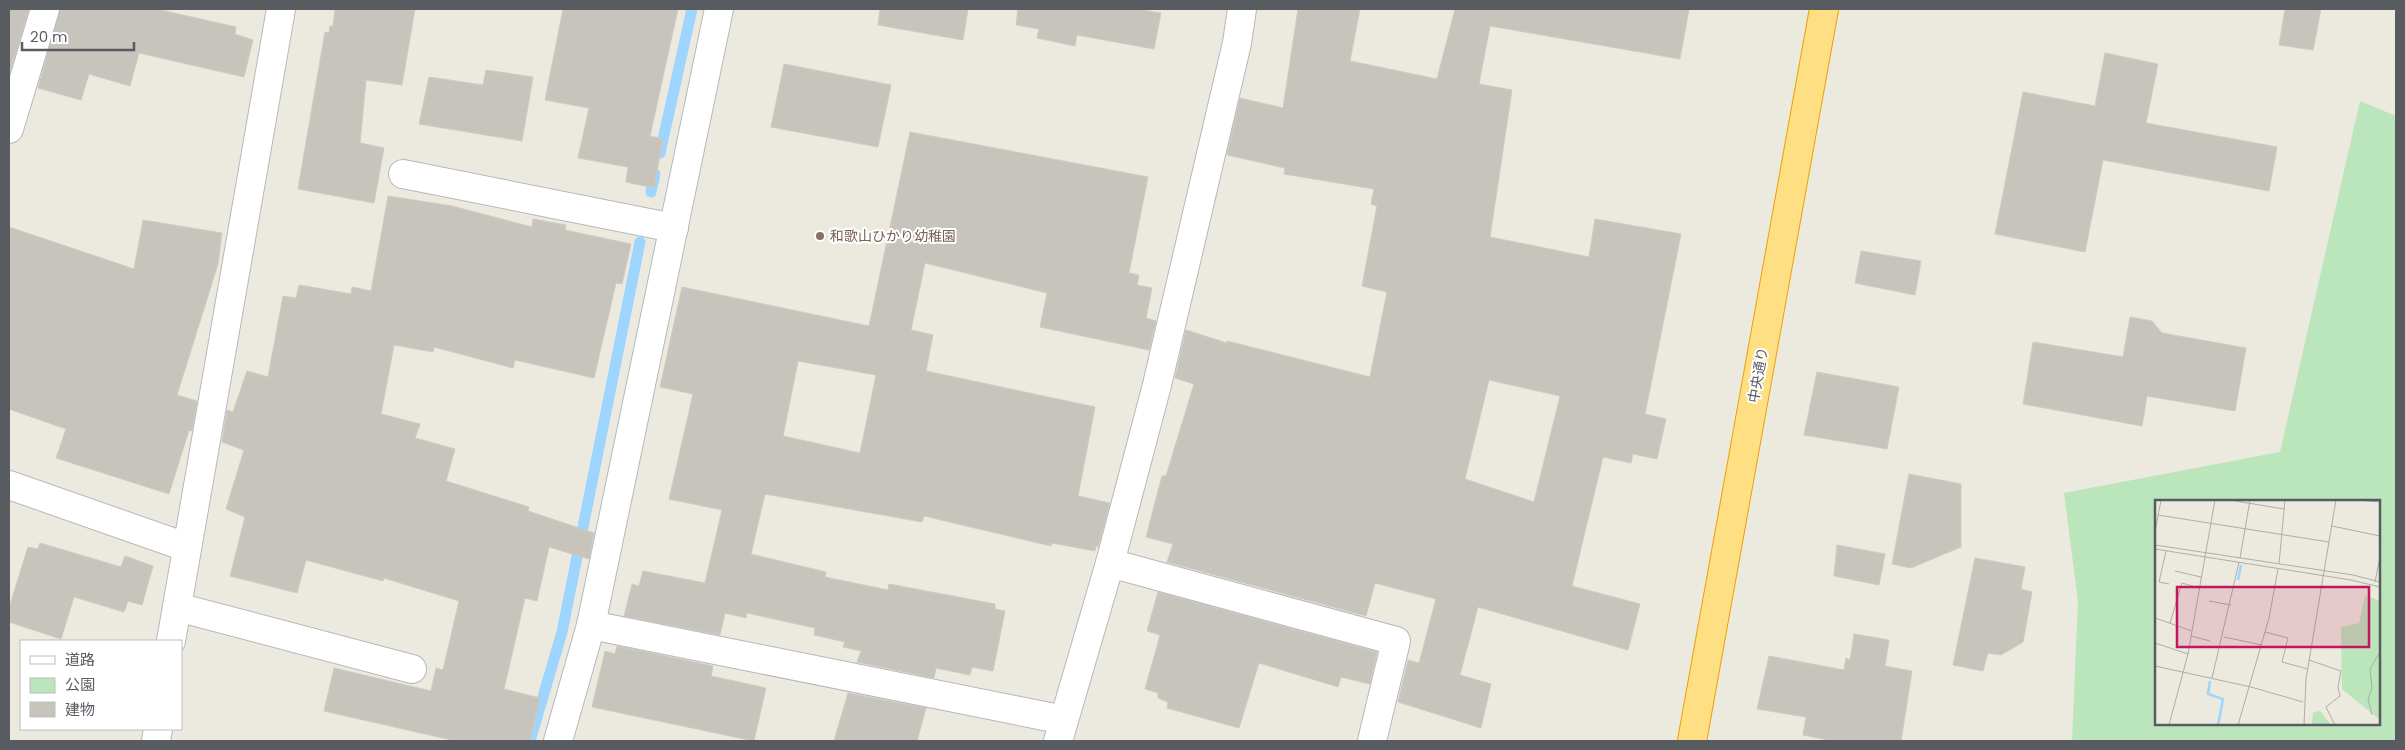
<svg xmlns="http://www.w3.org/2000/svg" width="2405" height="750" viewBox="0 0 2405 750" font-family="Poppins,'Noto Sans JP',sans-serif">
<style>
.green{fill:#bbe5ba;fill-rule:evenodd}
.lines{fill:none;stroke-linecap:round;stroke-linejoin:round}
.stream{stroke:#9dd5ff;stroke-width:11}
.building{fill:#c7c4bd;stroke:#d1cbbe;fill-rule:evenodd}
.street-casing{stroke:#b5b8bd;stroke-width:30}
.highway-casing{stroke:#eca100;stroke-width:30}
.street{stroke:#fff;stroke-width:28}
.highway{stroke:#ffdf84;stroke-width:28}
.education-dot{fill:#8d6e63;stroke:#fff;stroke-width:2}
.labels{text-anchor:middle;stroke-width:4;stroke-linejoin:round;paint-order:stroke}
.education-label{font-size:14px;fill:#785e54;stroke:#fff;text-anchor:start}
.street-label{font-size:14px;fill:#585c61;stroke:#fff}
.inset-river{fill:none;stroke:#9dd5ff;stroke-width:2.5}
.inset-road{fill:none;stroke:#adada9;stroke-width:1}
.view{fill:#c2185b;fill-opacity:0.15;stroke:#c2185b;stroke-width:2.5}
.inset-edge{fill:none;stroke:#585c61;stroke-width:2.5}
</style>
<rect width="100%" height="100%" fill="#ece9df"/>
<path class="green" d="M2360,101L2396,116V741H2072L2078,601L2064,493L2280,452ZM2156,501H2379V724H2156Z"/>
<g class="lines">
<g class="stream">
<polyline points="660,153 692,9"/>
<polyline points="651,192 655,174"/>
<polyline points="530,741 562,632 640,242"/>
</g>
</g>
<g class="building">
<polygon points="9,9 29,9 9,75"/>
<polygon points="60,9 156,9 236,27 235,34 253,40 244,77 139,53 130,86 89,74 81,100 38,88"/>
<polygon points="335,9 415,9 402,85 366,80 360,143 384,148 374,203 298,189 325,32 329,33 330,26 333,26"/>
<polygon points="563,9 678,9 650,136 663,139 654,188 626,182 628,167 578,158 589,108 545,100"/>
<polygon points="880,9 968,9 963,40 878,25"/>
<polygon points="1018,9 1136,9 1161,13 1154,49 1077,35 1075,46 1037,38 1039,29 1016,25"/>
<path d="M1298,9H1360L1350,61L1437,79L1455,9H1689L1680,59L1490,26L1479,84L1512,90L1490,237L1589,257L1595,219L1681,234L1645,414L1666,419L1657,459L1633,454L1631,463L1603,457L1572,586L1640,604L1628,650L1478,607L1460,675L1491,684L1481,728L1398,702L1408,660L1419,663L1436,599L1375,583L1366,616L1167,562L1173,544L1146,537L1162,476H1166L1194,384L1175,378L1186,330L1227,343V341L1370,377L1387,292L1362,286L1377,206L1371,204L1374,189L1284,174L1285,168L1227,155L1240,98L1283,108ZM1489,380L1560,396L1534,502L1465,479Z"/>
<polygon points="2285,9 2321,9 2313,50 2279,45"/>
<polygon points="2105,53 2158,64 2146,123 2277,147 2269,191 2103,160 2085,252 1995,234 2023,92 2095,106"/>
<polygon points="784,64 891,85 878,147 771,127"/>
<polygon points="486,70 533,77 522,141 419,124 429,77 483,85"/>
<path d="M910,132L1148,177L1129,273L1139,275L1137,285L1152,288L1146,318L1156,321L1149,350L1040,327L1047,293L925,263L911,330L933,335L926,371L1095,407L1078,496L1110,503L1098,547L1096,546L1095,551L1052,543L1051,546L924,516L922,522L765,494L751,554L826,572L825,577L888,590L889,584L995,604V609L1005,611L993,671L972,667L970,675L936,668L934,678L857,662L861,651L843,647L845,642L814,635L815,628L747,613L746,618L725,613L720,635L624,616L632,584L639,586L643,571L705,583L722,510L669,499L693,394L660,387L682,287L869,326ZM798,361L876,375L860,453L783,436Z"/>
<polygon points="388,196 452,206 532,227 533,219 566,225 565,230 631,244 622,284 616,283 594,378 515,360 513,368 434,347 433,352 394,345 381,414 420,424 415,438 455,449 446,481 529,507 528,511 594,533 589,559 549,547 537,601 525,598 504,689 540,698 530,741 456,741 324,711 334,668 431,691 436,668 443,670 459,601 384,578 383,581 306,560 297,593 230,576 245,517 226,509 244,450 222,442 227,410 233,412 247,371 268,377 283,296 296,298 299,285 351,294 352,287 371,291"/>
<polygon points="143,220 222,233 218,264 177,395 197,401 192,431 189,430 169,494 56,458 66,429 9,409 9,227 134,269"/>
<polygon points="1861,251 1921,261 1915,295 1855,283"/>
<polygon points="2130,317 2152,321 2162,333 2246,348 2235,411 2147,396 2142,426 2023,404 2033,342 2123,357"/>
<polygon points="1817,372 1899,387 1887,449 1804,435"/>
<polygon points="1909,474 1961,484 1961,547 1911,568 1892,564"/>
<polygon points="40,543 121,567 125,556 153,566 142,605 128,601 124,612 74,597 61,639 9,622 9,608 28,547 38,549"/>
<polygon points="1837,545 1885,554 1879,585 1834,576"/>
<polygon points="1975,558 2025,567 2021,589 2032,592 2023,642 2001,655 1988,653 1983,671 1953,665"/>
<polygon points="1158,592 1377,652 1370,684 1341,677 1338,687 1259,663 1239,728 1167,708 1168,702 1158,698 1158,693 1145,689 1160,635 1147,631"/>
<polygon points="1854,634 1889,640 1885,666 1912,671 1901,741 1833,741 1803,735 1806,717 1757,709 1769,656 1844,670 1846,658 1850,660"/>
<polygon points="617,646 713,666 711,676 766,688 754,741 592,707 605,651 615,654"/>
<polygon points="848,693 926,708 917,741 834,741"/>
</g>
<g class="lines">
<defs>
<g id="street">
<polyline points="9,129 45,9"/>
<polyline points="403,174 674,228"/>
<polyline points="9,485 186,547"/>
<polyline points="1110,563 1396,641 1372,741"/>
<polyline points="177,607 412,669"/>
<polyline points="591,625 1064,720"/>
<polyline points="171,641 281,9"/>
<polyline points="156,741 158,729"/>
<polyline points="558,741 591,625 719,9"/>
<polyline points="1058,741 1110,563 1157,385 1237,43 1242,9"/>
</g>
<polyline id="highway" points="1692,741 1824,9"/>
</defs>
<use href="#street" class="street-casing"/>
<use href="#highway" class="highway-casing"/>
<use href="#street" class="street"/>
<use href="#highway" class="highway"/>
</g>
<circle class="education-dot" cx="820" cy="236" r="5"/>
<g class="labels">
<g class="education-label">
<text x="830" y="241">和歌山ひかり幼稚園</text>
</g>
<g class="street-label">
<text transform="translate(1758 375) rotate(-80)" y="5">中央通り</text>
</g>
</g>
<g transform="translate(2155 500)">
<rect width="225" height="225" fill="#ece9df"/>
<path d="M210,95L225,101V220L187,189L186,127L204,123ZM163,211L166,212L176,225H157L158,213Z" fill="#bbe5ba"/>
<path class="inset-river" d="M83,80L86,65M55,181L53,194L68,199L63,225"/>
<path class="inset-road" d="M75,0L129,9M202,0L225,2M3,15L174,42M177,26L225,36M0,32L6,0M0,45L198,75L225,82M0,49L196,80L225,87M11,51L4,82L14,84M85,58L95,0M124,64L130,0M20,71L46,77M220,82L225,57M54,101L76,105M0,118L37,131M15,123L27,83L44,88M110,132L133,138L127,162L153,169M36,136L55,141M69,137L107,145M0,143L33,154M154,160L186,171L183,187L185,196L171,207L180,225M0,166L96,187L148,202M57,178L84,62M217,215L213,199L217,188L215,169L225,152M14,225L33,154L60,0M83,225L114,118L123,69M149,225L151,179L181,0"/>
<path class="view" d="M22,87H214V147H22Z"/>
<rect width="225" height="225" class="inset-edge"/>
</g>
<rect width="2405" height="750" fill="none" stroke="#585c61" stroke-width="20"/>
<rect x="20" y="640" width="162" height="90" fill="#ffffff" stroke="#bcbec0"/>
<rect x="30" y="656" width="25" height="8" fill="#ffffff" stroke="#bcbec0"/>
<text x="65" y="665" font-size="15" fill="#585c61">道路</text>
<rect x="30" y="678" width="25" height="15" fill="#bbe5ba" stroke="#bcbec0"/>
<text x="65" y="690" font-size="15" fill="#585c61">公園</text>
<rect x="30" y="702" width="25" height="15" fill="#c7c4bd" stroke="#bcbec0"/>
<text x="65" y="715" font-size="15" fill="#585c61">建物</text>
<path d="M22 42v8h112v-8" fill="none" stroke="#585c61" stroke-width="2.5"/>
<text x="30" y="42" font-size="15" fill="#585c61" stroke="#ffffff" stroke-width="4" paint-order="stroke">20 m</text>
</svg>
